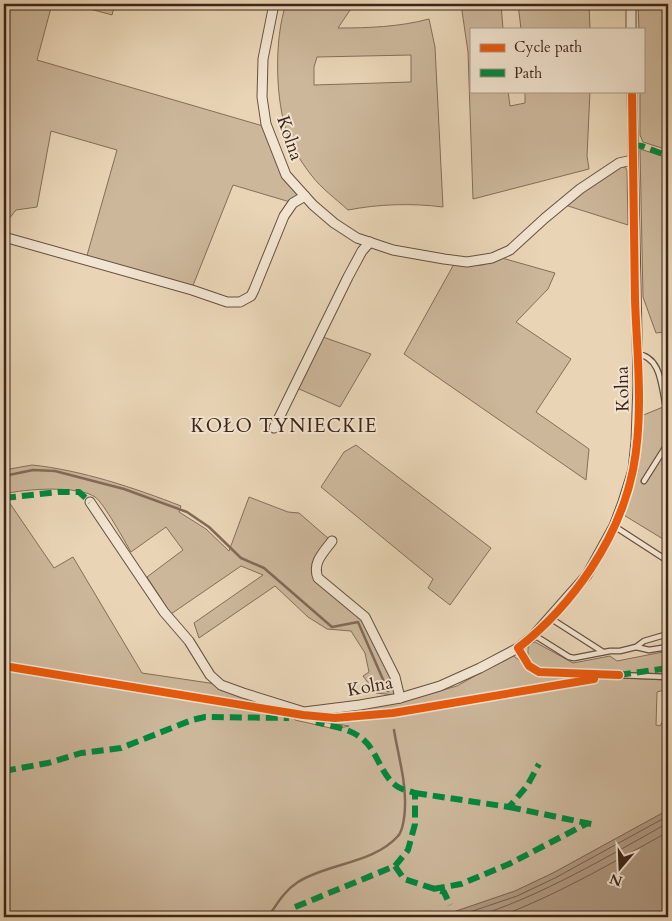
<svg xmlns="http://www.w3.org/2000/svg" width="672" height="921" viewBox="0 0 672 921" font-family="Cardo,serif">
<style>
.green{fill:#ccb79b;stroke:#846e5a;fill-rule:evenodd}
.water{fill:#af9981;stroke:#816a58}
.lines{fill:none;stroke-linecap:round;stroke-linejoin:round}
.shore{stroke:#765e4e;stroke-width:1}
.stream{stroke:#816a58;stroke-width:2.5}
.service-casing{stroke:#685041;stroke-width:7}
.minor-casing{stroke:#685041;stroke-width:11}
.service{stroke:#f1e4d0;stroke-width:4.5}
.minor{stroke:#f1e4d0;stroke-width:9}
.quiet{stroke:#00873e;stroke-width:6;stroke-dasharray:12 6;stroke-linecap:butt}
.cycleway-casing{stroke:#f1e4d0;stroke-width:11}
.cycleway{stroke:#e8590c;stroke-width:8}
.labels{text-anchor:middle;stroke-width:4;stroke-linejoin:round;paint-order:stroke}
.street-label{font-size:18px;fill:#3d241a;stroke:#f1e4d0}
.neighbourhood-label{font-size:19px;letter-spacing:1px;fill:#3d241a;stroke:#f1e4d0}
</style>
<rect width="100%" height="100%" fill="#e9d5b6"/>
<filter id="stains"><feTurbulence type="fractalNoise" baseFrequency=".004" numOctaves="4"/><feColorMatrix values="0 0 0 0 .2 0 0 0 0 .09 0 0 0 0 .02 0 0 0 .5 -.17"/></filter>
<radialGradient id="worn" r=".72"><stop offset=".6" stop-color="#630" stop-opacity="0"/><stop offset="1" stop-color="#630" stop-opacity=".3"/></radialGradient>
<g class="green">
<polygon points="4,4 52,4 37,60 263,126 270,142 298,195 290,202 233,185 192,288 86,259 117,150 51,131 37,207 16,210 8,220 4,220"/>
<polygon points="72,4 115,4 112,15"/>
<path d="M286,4H354L338,28C368,28 399,27 429,19L435,47L443,207C412,203 379,204 348,210C336,199 321,188 312,176C304,166 292,148 288,136C275,101 274,39 286,4ZM411,55V82L314,85V67L317,57Z"/>
<polygon points="461,4 501,4 503,29 471,29 471,91 508,91 510,106 525,103 525,91 590,91 587,156 589,169 473,199 468,52"/>
<polygon points="518,4 589,4 590,29 521,29"/>
<polygon points="638,4 668,4 668,150 643,142 640,135 640,91 643,91 643,29 639,29"/>
<polygon points="640,149 668,158 668,298 664,308 664,332 656,333 643,297"/>
<polygon points="620,167 625,167 627,170 628,225 565,205 590,186"/>
<polygon points="502,258 555,273 548,289 516,322 571,359 536,412 589,449 586,480 404,354 454,264 482,265"/>
<polygon points="323,337 371,354 340,407 297,388"/>
<polygon points="668,405 668,542 622,514 641,416"/>
<polygon points="356,445 491,548 450,605 428,588 433,579 321,487 344,452"/>
<path d="M32,465C81,470 135,488 181,506L179,512L206,529L229,551L249,497L288,512L299,513L329,539C320,550 312,559 312,574L362,619L391,674L395,695L376,693L363,676L369,672L365,653L351,631L327,629L308,617L275,586L199,638L194,623L263,575L241,566L171,614L147,577L183,550L166,527L131,552C125,542 104,503 95,497C78,485 24,489 4,494V470Z"/>
<polygon points="9,502 54,568 73,557 142,673 216,684 298,713 4,665 4,503"/>
<path d="M535,642L573,663L610,656L617,661L668,651V674L541,669C529,664 526,656 529,644Z"/>
<path d="M512,655C521,660 526,668 534,674L668,680V689L657,692L656,725L660,726L664,719L668,717V810L553,873L515,891L439,917H4V669L295,716V720L335,729L349,726L309,720L312,714L407,700L457,686Z"/>
</g>
<polygon class="water" points="668,810 668,917 439,917 515,891 553,873"/>
<g class="lines">
<g class="shore">
<polyline points="455,917 517,896 555,878 668,816"/>
<path d="M475,917C543,895 605,858 668,823"/>
<path d="M498,917C558,895 613,862 668,832"/>
</g>
<g class="stream">
<polyline points="4,476 33,470 55,471 124,489 187,512 209,527 241,558 264,568 332,627 358,622 388,691"/>
<path d="M268,917C277,904 284,891 298,882C328,863 373,864 398,836C403,831 405,814 405,806C406,781 398,755 394,730"/>
</g>
<defs>
<g id="service">
<path d="M637,354C662,357 661,387 666,407L668,406"/>
<polyline points="666,407 668,417"/>
<polyline points="644,481 668,443"/>
<polyline points="614,526 668,561"/>
<polyline points="550,618 603,652"/>
<polyline points="534,635 569,657 574,658 610,651 620,651 636,647 644,641 668,634"/>
<polyline points="636,647 649,650 668,647"/>
<polyline points="518,648 529,666 539,672 668,677"/>
</g>
<g id="minor">
<polyline points="274,4 263,59 262,97 266,124 286,175 313,205 334,223 357,238 393,250 444,259 467,262 492,258 510,250 545,218 580,189 619,163 632,160"/>
<polyline points="631,4 631,29"/>
<polyline points="4,237 192,290 227,302 240,302 251,296 254,290 284,216 293,203 305,196"/>
<polyline points="274,428 348,277 362,251 370,242"/>
<polyline points="90,502 164,612 189,641 210,675 221,685 243,693 304,712 360,705 400,698 440,686 480,668 518,648 534,635 587,575 614,526 623,502 633,470 636,441 638,384 632,91"/>
<path d="M332,541C323,553 312,563 318,578L365,617L395,677L400,698"/>
</g>
</defs>
<use href="#service" class="service-casing"/>
<use href="#minor" class="minor-casing"/>
<use href="#service" class="service"/>
<use href="#minor" class="minor"/>
<g class="quiet">
<polyline points="633,145 642,146 668,156"/>
<polyline points="4,498 58,492 79,492 90,502"/>
<polyline points="619,675 668,668"/>
<polyline points="4,771 48,763 81,753 121,748 192,720 205,717 289,718"/>
<polyline points="415,793 509,807 527,786 539,764"/>
<polyline points="509,807 596,825"/>
<polyline points="395,866 404,879 444,892 450,905"/>
<polyline points="433,889 461,884 509,864 588,823"/>
<path d="M295,907L395,866L408,850L415,824V793C409,791 399,789 394,784C379,771 377,749 360,737C348,728 330,726 316,722"/>
</g>
<defs>
<g id="cycleway">
<polyline points="4,666 303,715 335,718 393,713 594,679"/>
<path d="M619,675L539,672L529,666L518,648C573,605 619,539 633,470C644,414 637,355 635,300C634,230 633,161 632,91"/>
</g>
</defs>
<use href="#cycleway" class="cycleway-casing"/>
<use href="#cycleway" class="cycleway"/>
</g>
<g class="labels">
<g class="street-label">
<text transform="translate(290 138) rotate(71)" y="6">Kolna</text>
<text transform="translate(622 389) rotate(-91)" y="6">Kolna</text>
<text transform="translate(370 686) rotate(-10)" y="6">Kolna</text>
</g>
<g class="neighbourhood-label">
<text x="284" y="432">KOŁO TYNIECKIE</text>
</g>
</g>
<rect width="672" height="921" fill="none" stroke="#e9d5b6" stroke-width="20"/>
<rect x="5" y="5" width="662" height="911" fill="none" stroke="#3d241a" stroke-width="2.5"/>
<rect x="10" y="10" width="652" height="901" fill="none" stroke="#3d241a"/>
<rect x="470" y="28" width="175" height="65" fill="#f1e4d0" stroke="#a99787"/>
<rect x="480" y="44" width="25" height="8" fill="#e8590c" stroke="#a99787"/>
<text x="514" y="52" font-size="15" fill="#3d241a">Cycle path</text>
<rect x="480" y="69" width="25" height="8" fill="#00873e" stroke="#a99787"/>
<text x="514" y="78" font-size="15" fill="#3d241a">Path</text>
<g transform="translate(620 868) rotate(199)" stroke="#f1e4d0" stroke-width="4" paint-order="stroke">
<path d="M0-4L9 19L0 12L-9 19Z" fill="#3d241a"/>
<text y="-8" font-size="14" font-weight="bold" text-anchor="middle" fill="#3d241a">N</text>
</g>
<rect width="100%" height="100%" filter="url(#stains)"/>
<rect width="100%" height="100%" fill="url(#worn)"/>
</svg>
